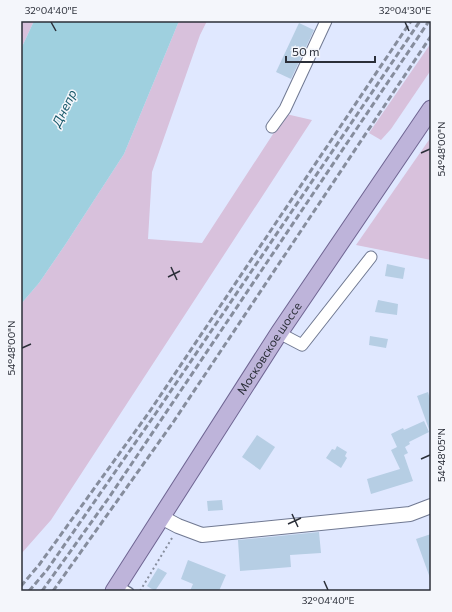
<svg xmlns="http://www.w3.org/2000/svg" width="452" height="612" viewBox="0 0 452 612" font-family="Commissioner,sans-serif">
<style>
.green{fill:#d8c1dc}
.water{fill:#9fd0df}
.building{fill:#b6cee4}
.lines{fill:none;stroke-linecap:round;stroke-linejoin:round}
.service-casing{stroke:#707992;stroke-width:8}
.minor-casing{stroke:#707992;stroke-width:13}
.tertiary-casing{stroke:#707992;stroke-width:16}
.primary-casing{stroke:#6f6592;stroke-width:19}
.path{stroke:#878e9e;stroke-width:2;stroke-dasharray:2 3;stroke-linecap:butt}
.service{stroke:#fff;stroke-width:5.5}
.minor{stroke:#fff;stroke-width:11}
.tertiary{stroke:#fff;stroke-width:14}
.primary{stroke:#beb4da;stroke-width:17}
.rail{stroke:#868d9d;stroke-width:3;stroke-dasharray:6 3;stroke-linecap:butt}
.ticks{fill:none;stroke:#2b2f39;stroke-width:1.5}
.labels{text-anchor:middle;stroke-width:3;stroke-linejoin:round;paint-order:stroke}
.street-label{font-size:12px;fill:#2b2f39;stroke:#f4f6fb}
.water-label{font-size:13px;font-style:italic;fill:#1a5a6b;stroke:#f4f6fb}
.neatline{fill:none;stroke:#2b2f39;stroke-width:1.5}
.ticks-label{font-size:10px;text-anchor:middle;fill:#2b2f39}
</style>
<rect width="100%" height="100%" fill="#e0e8ff"/>
<g class="green">
<polygon points="21,21 34,21 21,49"/>
<polygon points="179,21 207,21 200,35 152,172 148,239 202,243 286,114 312,120 51,520 21,554 21,304 39,283 65,245 124,154"/>
<polygon points="431,43 431,70 391,129 381,140 369,133"/>
<polygon points="431,137 431,260 356,245"/>
</g>
<polygon class="water" points="34,21 179,21 124,154 65,245 39,283 21,304 21,49"/>
<g class="building">
<polygon points="299,23 314,30 291,79 276,72"/>
<polygon points="387,264 405,268 403,279 385,276"/>
<polygon points="378,300 398,304 397,315 375,312"/>
<polygon points="370,336 388,339 386,348 369,345"/>
<polygon points="428,392 431,402 430,432 417,396"/>
<polygon points="424,421 429,432 409,442 410,444 405,447 408,453 404,455 413,481 371,494 367,479 400,469 391,450 397,447 391,434 403,428 404,430"/>
<polygon points="257,435 275,447 260,470 242,457"/>
<polygon points="337,446 347,452 345,456 347,458 341,468 326,458 332,449 335,450"/>
<polygon points="222,500 223,510 208,511 207,501"/>
<polygon points="319,532 321,553 290,555 291,567 240,571 238,540"/>
<polygon points="431,534 431,578 430,578 416,539"/>
<polygon points="188,560 226,575 219,591 190,591 193,584 181,579"/>
<polygon points="158,568 167,573 155,591 147,586"/>
</g>
<g class="lines">
<defs>
<polyline id="service" points="120,585 130,591"/>
<g id="minor">
<polyline points="272,127 285,109 326,21"/>
<polyline points="279,333 302,345 371,257"/>
</g>
<polyline id="tertiary" points="161,517 178,526 202,535 410,514 431,506"/>
<g id="primary">
<path id="s1" d="M114,591L279,333L431,109"/>
</g>
</defs>
<use href="#service" class="service-casing"/>
<use href="#minor" class="minor-casing"/>
<use href="#tertiary" class="tertiary-casing"/>
<use href="#primary" class="primary-casing"/>
<polyline class="path" points="140,591 172,538"/>
<use href="#service" class="service"/>
<use href="#minor" class="minor"/>
<use href="#tertiary" class="tertiary"/>
<use href="#primary" class="primary"/>
<g class="rail">
<polyline points="21,586 39,565 150,411 411,21"/>
<polyline points="29,591 47,570 156,413 420,21"/>
<polyline points="42,591 108,499 429,21"/>
<polyline points="53,591 174,421 431,36"/>
</g>
</g>
<path class="ticks" d="M51,22L56,31M405,22L409,31M421,153L430,149M171,267L177,280M168,277L180,271M22,348L31,344M421,459L430,455M292,514L298,527M288,524L301,518M324,581L328,590"/>
<g class="labels">
<g class="street-label">
<text dy="4" stroke="none"><textPath href="#s1" startOffset="288">Московское шоссе</textPath></text>
</g>
<g class="water-label">
<text transform="translate(64 108) rotate(-64)" y="5">Днепр</text>
</g>
</g>
<rect width="452" height="612" fill="none" stroke="#f4f6fb" stroke-width="44"/>
<path d="M286 56v6h89v-6" fill="none" stroke="#2b2f39" stroke-width="2"/>
<text x="292" y="56" font-size="12" fill="#2b2f39" stroke="#f4f6fb" stroke-width="3" paint-order="stroke">50 m</text>
<rect x="22" y="22" width="408" height="568" class="neatline"/>
<g class="ticks-label">
<text x="51" y="14">32°04'40"E</text>
<text x="405" y="14">32°04'30"E</text>
<text transform="translate(441 149) rotate(-90)" y="4">54°48'00"N</text>
<text transform="translate(11 348) rotate(-90)" y="4">54°48'00"N</text>
<text transform="translate(441 455) rotate(-90)" y="4">54°48'05"N</text>
<text x="328" y="604">32°04'40"E</text>
</g>
</svg>
